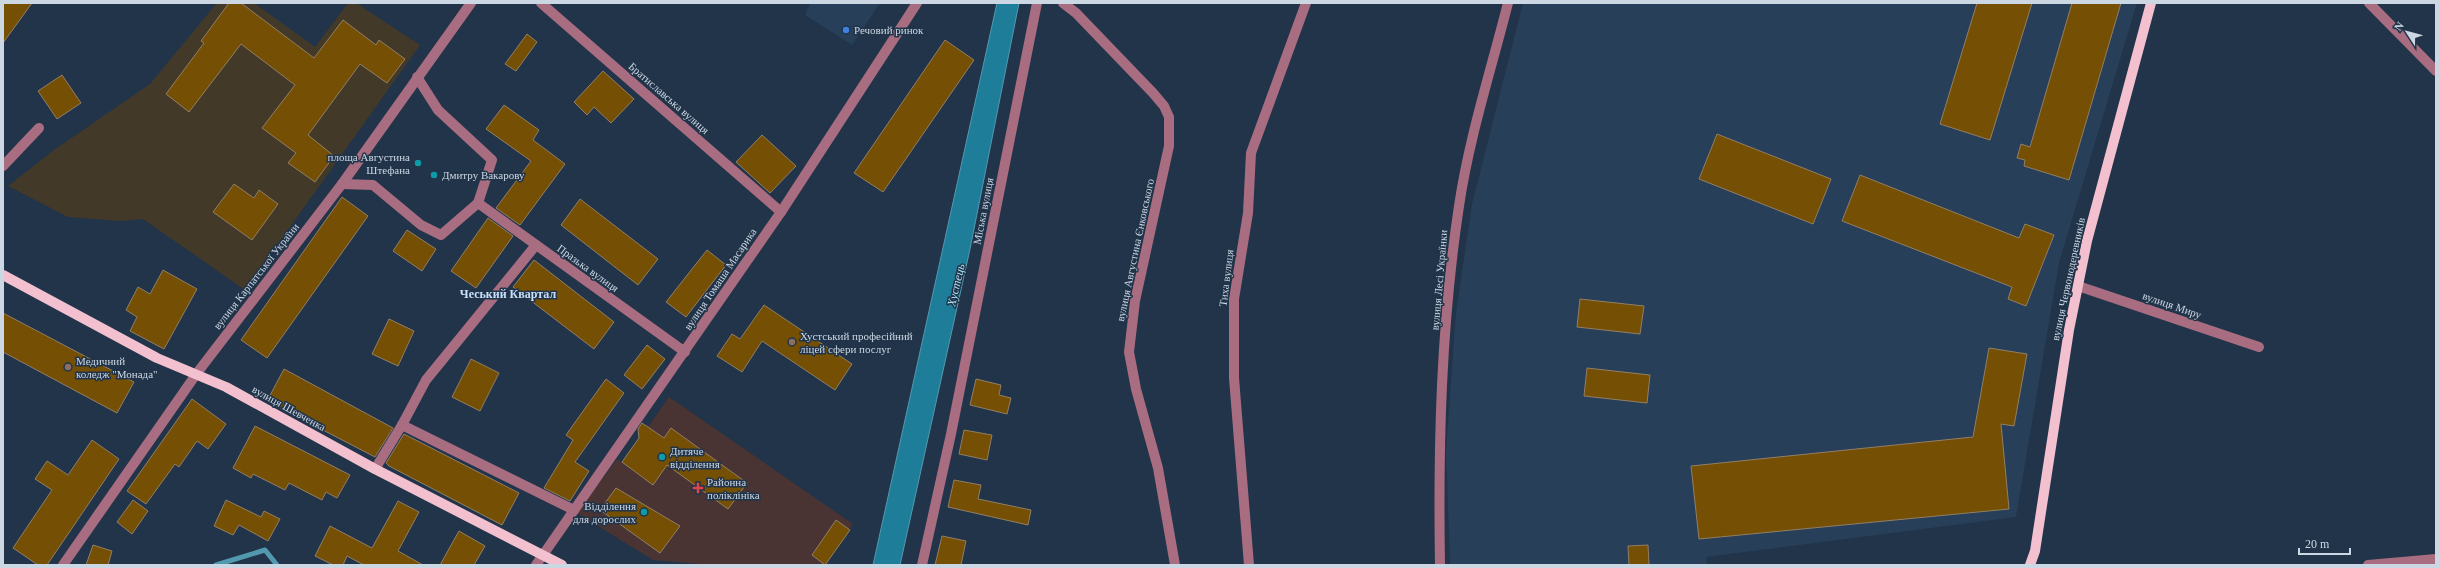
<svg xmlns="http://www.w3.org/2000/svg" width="2439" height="568" viewBox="0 0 2439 568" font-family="'Times New Roman',serif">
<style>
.built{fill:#273f58}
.education{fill:#433929}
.medical{fill:#493433}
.water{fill:#1e7e9a;stroke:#5299b0}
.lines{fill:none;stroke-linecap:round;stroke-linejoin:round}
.stream{stroke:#5299b0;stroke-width:5}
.building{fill:#744f04;stroke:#927f65}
.minor{stroke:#a96d81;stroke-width:10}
.major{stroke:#f2c0cf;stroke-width:10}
.shop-dot{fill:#3f7fe0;stroke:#213449;stroke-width:1.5}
.culture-dot{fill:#0f9aa8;stroke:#213449;stroke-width:1.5}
.education-dot{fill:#8d6e63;stroke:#213449;stroke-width:1.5}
.health-dot{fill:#e0444e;stroke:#213449;stroke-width:1.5}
.labels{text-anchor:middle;stroke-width:3;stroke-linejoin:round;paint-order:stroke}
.poi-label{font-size:11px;fill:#ccd7e4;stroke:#213449;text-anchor:start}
.street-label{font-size:11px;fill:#ccd7e4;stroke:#213449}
.water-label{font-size:12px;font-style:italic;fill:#afe2f5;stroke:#213449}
.neighbourhood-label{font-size:12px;font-weight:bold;fill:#c8e0fa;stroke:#213449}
</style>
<rect width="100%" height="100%" fill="#213449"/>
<g class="built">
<polygon points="810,3 880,3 852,45 805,15"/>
<polygon points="1523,3 2137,3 2059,263 2016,517 1706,557 1707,565 1450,565 1446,451 1456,313 1472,204"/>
</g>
<polygon class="education" points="217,3 254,3 315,47 348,3 356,3 420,45 245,290 143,219 121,221 68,217 8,186 54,150 150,84"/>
<polygon class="medical" points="669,397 853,524 826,565 711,565 653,560 577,513 617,459 622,462 640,436 642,425 648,427"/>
<polygon class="water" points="997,3 1019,3 970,249 900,565 873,565"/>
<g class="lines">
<polyline class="stream" points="216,565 265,550 277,565"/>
</g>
<g class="building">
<polygon points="3,3 32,3 3,43"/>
<polygon points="229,3 241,3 314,58 343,20 376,45 379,40 405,59 387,83 360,64 308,135 334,156 315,182 288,163 296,153 262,128 295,85 241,44 189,112 166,94 204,43 201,41"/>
<polygon points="1977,3 2032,3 1990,140 1940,124"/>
<polygon points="2072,3 2121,3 2069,180 2024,166 2025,160 2017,158 2021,144 2030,147"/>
<polygon points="527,34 537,42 516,71 505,64"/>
<polygon points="945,40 974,60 883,192 854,173"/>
<polygon points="603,71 634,99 611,123 594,107 587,115 574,102"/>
<polygon points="62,75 81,103 57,119 38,91"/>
<polygon points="504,105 539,130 533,140 565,164 520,225 496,208 531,161 486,129"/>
<polygon points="1717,134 1831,179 1813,224 1699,179"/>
<polygon points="762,135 796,166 770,193 736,162"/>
<polygon points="1860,175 2019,238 2025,224 2054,235 2026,306 2008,299 2012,287 1842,221"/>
<polygon points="234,184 254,198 259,190 278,204 252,240 213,212"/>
<polygon points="342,197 368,216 267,358 241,340"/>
<polygon points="580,199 658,259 638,285 561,225"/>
<polygon points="488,218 513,236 476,288 451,271"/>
<polygon points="407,230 436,249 422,271 393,251"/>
<polygon points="707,250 726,265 686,317 666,302"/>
<polygon points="534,260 614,322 594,349 513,287"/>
<polygon points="163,270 197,289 164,349 130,331 137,317 126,310 138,287 150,294"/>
<polygon points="1580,299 1644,306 1640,334 1577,327"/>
<polygon points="764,305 852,364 835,390 762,341 742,372 717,356 732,334 740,339"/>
<polygon points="3,313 134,382 117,413 3,352"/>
<polygon points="389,319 414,331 398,366 372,354"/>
<polygon points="647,345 665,359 642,389 624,375"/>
<polygon points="1989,348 2027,354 2014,426 2001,424 2009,509 1699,539 1691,466 1973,437"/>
<polygon points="471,359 499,373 480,411 452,397"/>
<polygon points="1587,368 1650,375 1647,403 1584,396"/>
<polygon points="284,369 393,428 375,457 267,401"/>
<polygon points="606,379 624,393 575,462 589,471 570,501 544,488 573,440 566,435"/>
<polygon points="976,379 1001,385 999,395 1011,398 1007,414 970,405"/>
<polygon points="192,399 226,424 208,449 197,441 179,467 175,464 146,504 127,491"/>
<polygon points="642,423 664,438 671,428 747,483 728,509 667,465 653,485 622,462 639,438 638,429"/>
<polygon points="255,426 350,475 337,498 326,492 322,500 289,483 285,490 253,474 251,478 233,468"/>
<polygon points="964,430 992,435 987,460 959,454"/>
<polygon points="404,434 519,493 502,525 389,466 386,463"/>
<polygon points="92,440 119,459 47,565 38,565 13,548 52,490 35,479 47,461 68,475"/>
<polygon points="954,480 981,485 978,499 1031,510 1028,525 948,507"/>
<polygon points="616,488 680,526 660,553 600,510"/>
<polygon points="133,500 148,511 132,534 117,522"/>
<polygon points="226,500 261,517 264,511 280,519 268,541 239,525 233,535 214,526"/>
<polygon points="398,501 419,512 398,551 423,565 364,565 347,556 343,565 333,565 315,556 330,526 372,548"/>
<polygon points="836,520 850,530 825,565 812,555"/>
<polygon points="459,531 485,546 474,565 440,565"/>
<polygon points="942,536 966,541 961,565 935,565"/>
<polygon points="93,545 112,551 108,565 86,565"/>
<polygon points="1648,545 1649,565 1629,565 1628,546"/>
</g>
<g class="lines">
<g class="minor">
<polyline points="541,3 781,212"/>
<polyline points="1063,3 1076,13 1153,93 1164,106 1169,117 1169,146 1135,301 1129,352 1136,389 1158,468 1175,565"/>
<polyline points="2369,3 2436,71"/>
<polyline points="3,166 39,128"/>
<polyline points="342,184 373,185 421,225 441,235 478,203 492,160 438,110 417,77"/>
<polyline points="478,203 685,352"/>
<polyline points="2078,286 2259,347"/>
<polyline points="402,425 574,510"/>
<polyline points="375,469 402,425 426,380 536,245"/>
<polyline points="63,565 197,373 342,184 471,3"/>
<polyline points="536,565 781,212 917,3"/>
<polyline points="922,565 951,434 1037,3"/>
<polyline points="1249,565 1234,378 1234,299 1248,213 1251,153 1306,3"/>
<path d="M1440,565C1438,445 1441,325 1459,206C1469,138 1491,70 1508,3"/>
<polyline points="2368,565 2436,559"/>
</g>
<g class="major">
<polyline points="3,275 157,358 226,387 375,469 562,565"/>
<polyline points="2030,565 2035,551 2069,330 2087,241 2151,3"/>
</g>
</g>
<circle class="shop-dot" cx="846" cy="30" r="4"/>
<g class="culture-dot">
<circle cx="418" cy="163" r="4"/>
<circle cx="434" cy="175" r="4"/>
<circle cx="662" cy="457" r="4"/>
<circle cx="644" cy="512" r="4"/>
</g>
<g class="education-dot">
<circle cx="792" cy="342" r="4"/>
<circle cx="68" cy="367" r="4"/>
</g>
<path class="health-dot" d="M696 482h4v4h4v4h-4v4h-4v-4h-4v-4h4z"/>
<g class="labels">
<g class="poi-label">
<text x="854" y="34">Речовий ринок</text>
<text x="410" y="161" text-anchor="end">площа Августина<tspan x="410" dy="13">Штефана</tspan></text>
<text x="442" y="179">Дмитру Вакарову</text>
<text x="800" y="340">Хустський професійний<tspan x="800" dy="13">ліцей сфери послуг</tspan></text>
<text x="76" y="365">Медичний<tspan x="76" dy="13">коледж "Монада"</tspan></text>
<text x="670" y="455">Дитяче<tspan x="670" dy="13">відділення</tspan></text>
<text x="707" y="486">Районна<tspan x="707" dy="13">поліклініка</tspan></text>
<text x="636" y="510" text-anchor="end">Відділення<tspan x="636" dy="13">для дорослих</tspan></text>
</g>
<g class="street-label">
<text transform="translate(669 98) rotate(41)" y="4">Братиславська вулиця</text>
<text transform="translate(983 211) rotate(-79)" y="4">Міська вулиця</text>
<text transform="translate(1135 250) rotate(-78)" y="4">вулиця Августина Єнковського</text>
<text transform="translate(588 268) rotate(36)" y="4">Празька вулиця</text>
<text transform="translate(256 276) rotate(-52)" y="4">вулиця Карпатської України</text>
<text transform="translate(1226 278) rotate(-83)" y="4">Тиха вулиця</text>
<text transform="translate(720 279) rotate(-56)" y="4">вулиця Томаша Масарика</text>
<text transform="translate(2068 279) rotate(-78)" y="4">вулиця Червонодеревників</text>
<text transform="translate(1439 280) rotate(-85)" y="4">вулиця Лесі Українки</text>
<text transform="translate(2172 305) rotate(19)" y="4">вулиця Миру</text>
<text transform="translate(289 408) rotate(29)" y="4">вулиця Шевченка</text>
</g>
<g class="water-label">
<text transform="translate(956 285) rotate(-77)" y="4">Хустець</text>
</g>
<g class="neighbourhood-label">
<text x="508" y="298">Чеський Квартал</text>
</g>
</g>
<rect width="2439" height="568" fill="none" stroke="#ccd7e4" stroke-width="8"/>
<g transform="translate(2407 32) rotate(306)" stroke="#213449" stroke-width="3" paint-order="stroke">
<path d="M0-3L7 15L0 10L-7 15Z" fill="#ccd7e4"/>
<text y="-6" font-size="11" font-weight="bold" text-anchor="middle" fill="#ccd7e4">N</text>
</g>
<path d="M2299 548v6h51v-6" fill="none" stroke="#ccd7e4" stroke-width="2"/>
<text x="2305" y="548" font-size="12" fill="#ccd7e4" stroke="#213449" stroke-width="3" paint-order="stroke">20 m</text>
</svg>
